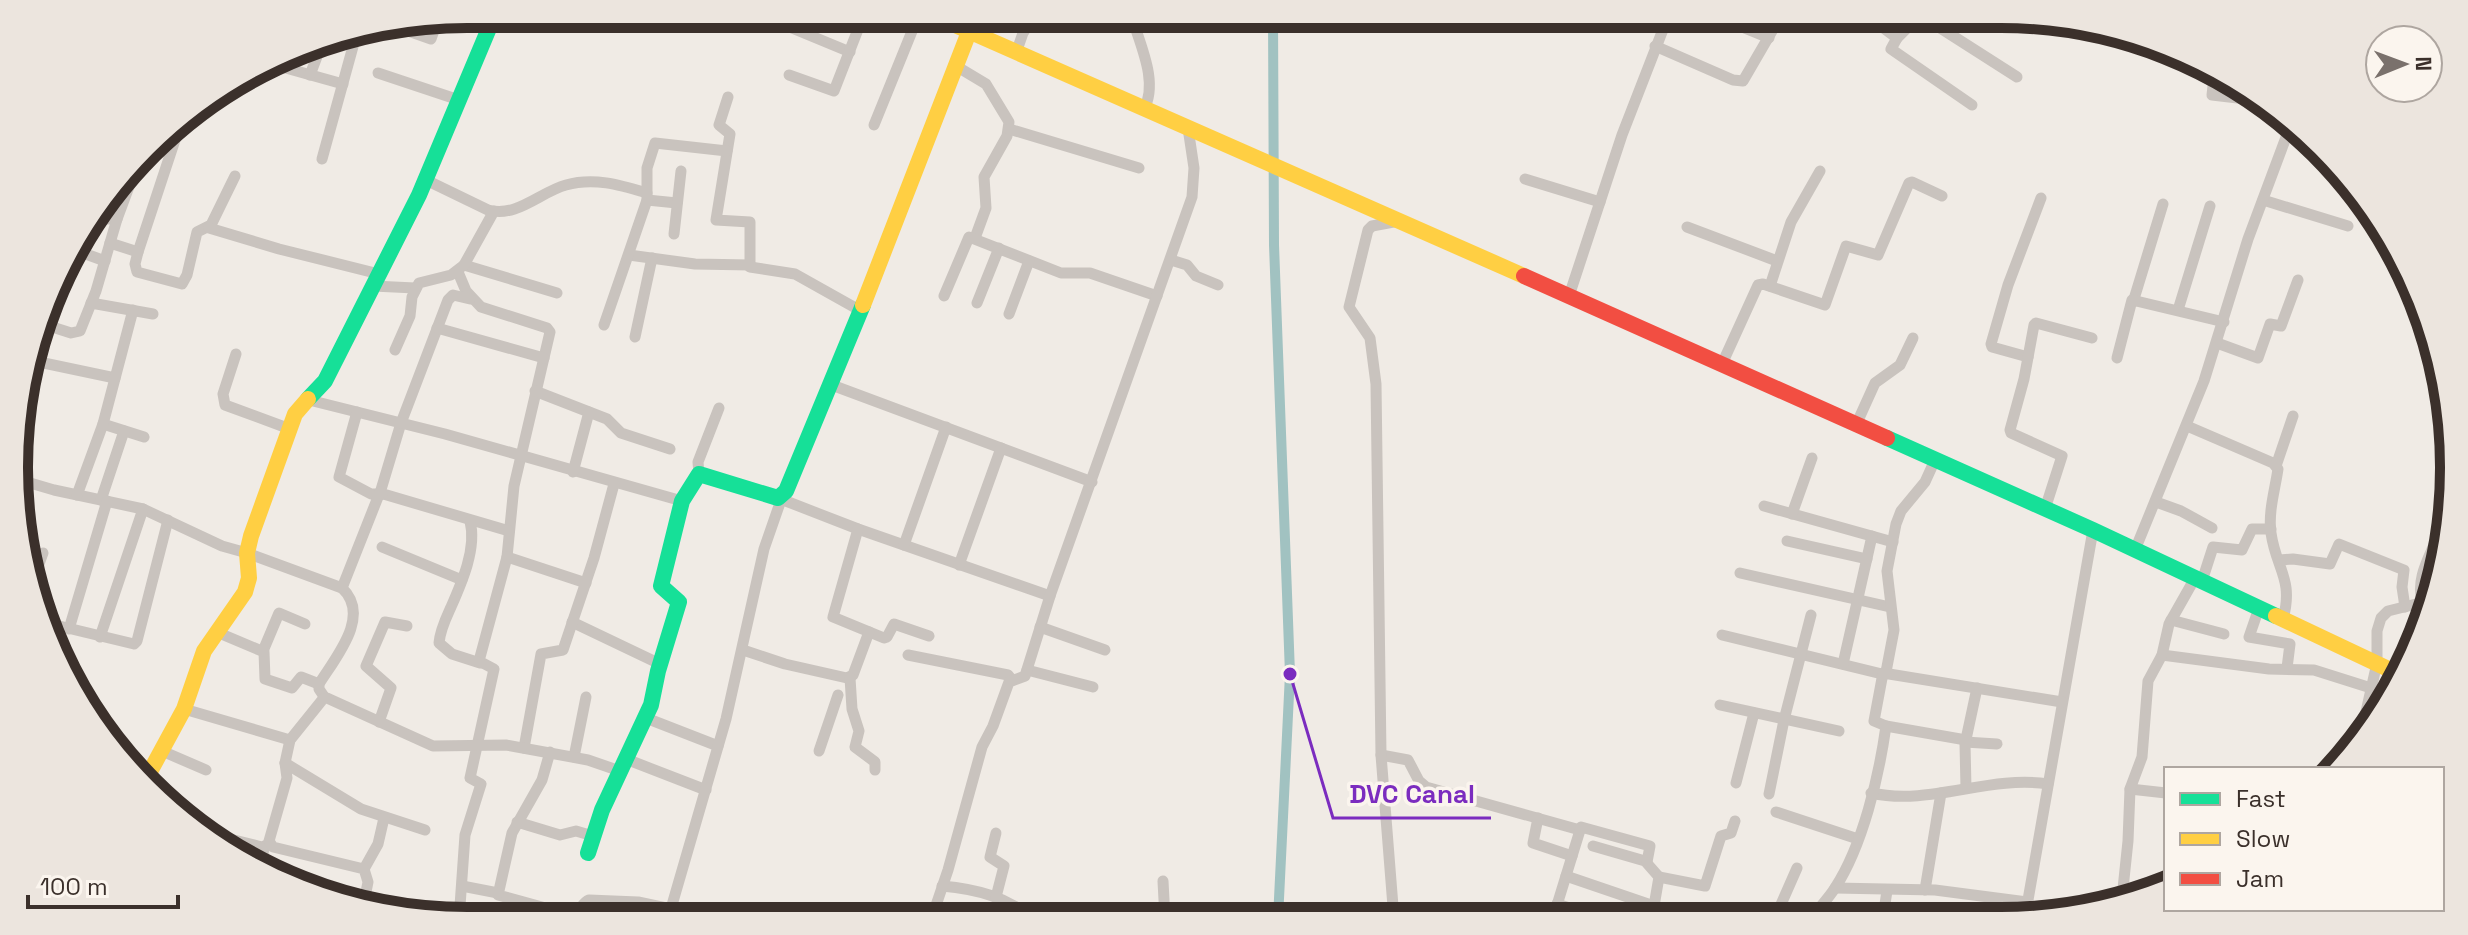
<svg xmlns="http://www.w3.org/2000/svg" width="2468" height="935" viewBox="0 0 2468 935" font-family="'Space Grotesk',sans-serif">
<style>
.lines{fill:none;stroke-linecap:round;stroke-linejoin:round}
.canal{stroke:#a1c2c1;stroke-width:10}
.street{stroke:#c9c3be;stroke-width:11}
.fast{stroke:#16e098;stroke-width:16}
.slow{stroke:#ffcf43;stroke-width:16}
.jam{stroke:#f24e42;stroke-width:16}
.rim{fill:none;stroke:#3b302b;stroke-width:10}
.leader{fill:none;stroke:#7b2cbf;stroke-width:3}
.callout-dot{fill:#7b2cbf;stroke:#fbf5ee;stroke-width:3}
.callout-label{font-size:26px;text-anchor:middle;font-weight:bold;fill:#7b2cbf;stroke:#fbf5ee;stroke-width:7;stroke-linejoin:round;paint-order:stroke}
</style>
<rect width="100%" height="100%" fill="#f0ebe5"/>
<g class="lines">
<polyline class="canal" points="1273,14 1274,245 1290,674 1278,919"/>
<g class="street">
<polyline points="758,14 850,52"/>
<path d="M1131,14C1139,43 1159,81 1144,109"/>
<polyline points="1710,14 1769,38"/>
<polyline points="1821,14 1832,14"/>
<polyline points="1865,14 1897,38 1920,15 2017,77"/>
<polyline points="394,26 431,39 438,19"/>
<polyline points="965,30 970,14"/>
<polyline points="1897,38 1891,49 1972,105"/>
<polyline points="1655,46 1733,80 1743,81 1782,14"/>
<polyline points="1016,53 1023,33 1035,14"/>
<polyline points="275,65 343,84"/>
<polyline points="956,66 986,84 1009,122 1007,136 984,177 986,208 975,238"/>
<polyline points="378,73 459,100"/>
<polyline points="310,75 324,38"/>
<polyline points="789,75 834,91 864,14"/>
<polyline points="2214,77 2212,95 2263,101"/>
<polyline points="728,97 719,125 730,134 716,220 750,222 750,267 795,274 861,311"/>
<polyline points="2276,108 2278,113 2283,115"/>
<polyline points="874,125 919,14"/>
<polyline points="1009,129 1139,168"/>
<polyline points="176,137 138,252 135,264 137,272 182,284 187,275 197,232 211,225 235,176"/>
<polyline points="322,159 357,32"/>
<polyline points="1525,179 1600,202"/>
<path d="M426,180L488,210C517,218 540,192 566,185C594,177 620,185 647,193"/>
<polyline points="647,200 677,203"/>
<polyline points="2263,200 2348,226"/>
<polyline points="96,215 108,219 117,219 137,165"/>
<polyline points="1687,227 1777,261"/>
<polyline points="209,228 279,249 379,274"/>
<polyline points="674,234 681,171"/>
<polyline points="110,243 138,252"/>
<polyline points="72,249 105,261"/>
<polyline points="629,255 695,264 750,265"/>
<polyline points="1171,260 1187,265 1196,276 1218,285"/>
<polyline points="464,265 557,293"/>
<polyline points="458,272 466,291 481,307 547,328 550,332 514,486 507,557 479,661 494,669 470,778 481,784 465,835 459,920"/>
<polyline points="373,286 415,288"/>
<polyline points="1770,286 1791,222 1820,171"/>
<polyline points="944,296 969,237 1061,273 1090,273 1157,296"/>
<polyline points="1569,296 1622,135 1669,14"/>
<polyline points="470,299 453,295 448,300 401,423 380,493 509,531"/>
<polyline points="2134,299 2163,204"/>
<polyline points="91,303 153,314"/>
<polyline points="977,303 999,248"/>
<polyline points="2178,310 2210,206"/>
<polyline points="1009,314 1029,261"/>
<polyline points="46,325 71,333 80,331 96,291 117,219"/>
<polyline points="604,325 647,200 647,168 655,143 727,151"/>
<polyline points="437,328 544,358"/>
<polyline points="635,337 652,258"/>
<polyline points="2217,343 2258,358 2270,324 2281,326 2298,280"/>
<polyline points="395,350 410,316 412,297 419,283 451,275 464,265 494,211"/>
<polyline points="236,354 223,394 225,405 290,429"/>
<polyline points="2028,357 1992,347 1991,344 2008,285 2041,198"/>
<polyline points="2117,358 2132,300 2224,322"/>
<polyline points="1722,364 1758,285 1763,284 1825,305 1846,246 1878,255 1909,183 1912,182 1942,196"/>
<polyline points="829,384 1092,482"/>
<polyline points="535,391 607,419 621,433 670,449"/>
<polyline points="309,400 445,434 682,501"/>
<polyline points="357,412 339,477 371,494 382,494"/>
<polyline points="18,419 33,369 39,362 115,378"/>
<polyline points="103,424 144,437"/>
<polyline points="1856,425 1875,383 1900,365 1913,338"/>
<path d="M2187,426L2273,463L2278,469C2275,490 2268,512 2271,533C2276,569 2294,579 2283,619"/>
<polyline points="2276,466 2293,416"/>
<polyline points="573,472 589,412"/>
<polyline points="699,474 698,462 719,408"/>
<path d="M20,480L54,490L143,509L222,546L247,553L342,588C372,616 335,658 319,684V689L325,698"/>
<polyline points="77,495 103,424 133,310"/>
<polyline points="778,498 858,529 1050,596"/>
<polyline points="101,500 124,431"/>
<polyline points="2156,502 2181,511 2212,528"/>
<polyline points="1764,506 1893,542"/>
<polyline points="2045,509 2062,456 2011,433 2010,430 2024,379 2034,325 2036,323 2092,338"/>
<polyline points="1792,514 1812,458"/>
<path d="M470,521C477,548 462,582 451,607C446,618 440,630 439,643L452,654L480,663"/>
<polyline points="858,529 833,617 884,638 887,637 894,624 929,636"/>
<polyline points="1787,541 1867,559"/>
<polyline points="904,545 946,427"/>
<polyline points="382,547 462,580"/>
<polyline points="2135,550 2204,381 2248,239 2291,124"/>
<polyline points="507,557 586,583"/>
<polyline points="2280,560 2293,559 2330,564 2339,544 2404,570 2402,587 2405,607"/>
<polyline points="959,565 1001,448"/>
<polyline points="1740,573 1890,607"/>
<polyline points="33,581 43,553"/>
<polyline points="2202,581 2213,547 2242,550 2252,529 2271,529"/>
<polyline points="342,588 380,492"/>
<path d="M2422,602C2414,570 2439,547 2443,516"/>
<polyline points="2259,608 2249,637 2290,644 2287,668"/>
<polyline points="2171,620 2224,634"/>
<polyline points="572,622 660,664"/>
<polyline points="51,624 134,644 137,641 168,520"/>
<polyline points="1040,627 1105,650"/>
<polyline points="69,629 107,501"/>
<polyline points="219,633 264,652 265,679 292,688 301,677 319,684"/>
<polyline points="1722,635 1882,674"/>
<polyline points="100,637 143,509"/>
<polyline points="743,650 785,664 847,678 853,675 869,632"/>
<polyline points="263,651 279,613 305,624"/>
<polyline points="908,655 1008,675 1012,680"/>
<polyline points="2162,655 2269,669 2314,670 2371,688"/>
<polyline points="1843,664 1872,536"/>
<polyline points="1027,670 1093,687"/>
<polyline points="1886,672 1894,630 1887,571 1896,524 1901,511 1925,482 1935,460"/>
<polyline points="850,678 852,709 859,731 855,747 875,762 875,770"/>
<polyline points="1720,705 1839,731"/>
<polyline points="184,709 290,740"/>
<polyline points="646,718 718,746"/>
<polyline points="379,722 391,688 366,666 385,622 407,626"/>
<polyline points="1886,726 1966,740"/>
<polyline points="2361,734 2377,663 2377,631 2381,618 2388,611 2432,600"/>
<polyline points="1965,742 1997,744"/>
<polyline points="524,748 541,654 563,650 594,558 614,484"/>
<polyline points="162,751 206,770"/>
<polyline points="819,751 838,695"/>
<path d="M550,752L542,780L512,833L498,895L571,915C581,913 581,903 589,900L638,902L671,909"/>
<polyline points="1381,755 1408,760 1419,781 1426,787 1580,830"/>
<polyline points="574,757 586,697"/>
<polyline points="626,759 706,790"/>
<polyline points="285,763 361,809 425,830"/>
<polyline points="1736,783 1754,713"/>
<polyline points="1966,788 1965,744 1977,688"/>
<polyline points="2130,789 2166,793"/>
<path d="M1871,793C1931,806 1988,775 2048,784"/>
<polyline points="1769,794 1784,720 1811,615"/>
<polyline points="1776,812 1858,839"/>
<polyline points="1538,818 1533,843 1572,856"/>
<polyline points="517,822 560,835 576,831 593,836"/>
<polyline points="201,832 262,847 270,844"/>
<polyline points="1593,846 1645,861 1659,877 1654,906 1687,918"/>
<polyline points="262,862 264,847"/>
<polyline points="364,869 378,844 384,818"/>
<polyline points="1566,876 1654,906"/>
<polyline points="1659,877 1705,886 1721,836 1731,833 1735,821"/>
<polyline points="1163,881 1165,919"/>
<polyline points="462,886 498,893"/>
<path d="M942,886C976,889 1008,897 1034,920"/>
<polyline points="1835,888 1935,890 2027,902"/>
<polyline points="1925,890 1941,793"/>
<polyline points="996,897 1004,866 990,857 996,833"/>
<polyline points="2122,898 2128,841 2130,789 2142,757 2148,681 2162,655 2169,624 2195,578"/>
<polyline points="1557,904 1601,918"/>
<polyline points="363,907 368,882 364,869 273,847 269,841 287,778 285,763 290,740 323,699 327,698 433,746 506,745 588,760 620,771"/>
<polyline points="1883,917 1887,891"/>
<polyline points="2025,917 2093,530"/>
<polyline points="1553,918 1581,827 1650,846 1647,862"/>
<polyline points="1775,918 1797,868"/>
<path d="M1811,918C1819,908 1828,899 1835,888C1863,845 1879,776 1886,726L1874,721L1883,673L2062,702"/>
<polyline points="1394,919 1381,755 1376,384 1370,338 1349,307 1368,230 1372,226 1399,221"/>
<polyline points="1394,919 1406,919"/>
<polyline points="708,920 674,910 671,909 672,905 726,719 764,549 781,500"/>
<polyline points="931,920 948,870 982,747 993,726 1009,682 1025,676 1050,596 1192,197 1194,168 1188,128"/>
</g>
<g class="fast">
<polyline points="308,399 325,381 419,195 495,14"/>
<polyline points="1887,438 2093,530 2276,616"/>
<polyline points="588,853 602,810 651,705 658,671 679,602 661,586 682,501 699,474 778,498 786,491 863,305"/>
</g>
<g class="slow">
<polyline points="930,14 1524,276"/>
<polyline points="863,305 969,32"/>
<polyline points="2276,616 2401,675"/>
<polyline points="146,779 184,709 204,651 245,592 249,578 247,553 251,536 295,414 308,399"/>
</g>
<polyline class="jam" points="1524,276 1887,438"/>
</g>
<path d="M0 0H2468V935H0ZM467 28H2001A439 439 0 0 1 2440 467V468A439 439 0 0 1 2001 907H467A439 439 0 0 1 28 468V467A439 439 0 0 1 467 28Z" fill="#ece5de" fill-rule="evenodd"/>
<path class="rim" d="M467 28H2001A439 439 0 0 1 2440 467V468A439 439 0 0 1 2001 907H467A439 439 0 0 1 28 468V467A439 439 0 0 1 467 28Z"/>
<path class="leader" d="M1290 674L1333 818H1491"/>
<circle class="callout-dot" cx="1290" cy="674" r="8"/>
<g class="callout-label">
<text x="1412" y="803">DVC Canal</text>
</g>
<rect x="2164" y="767" width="280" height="144" fill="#fbf5ee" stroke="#aea6a0" stroke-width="2"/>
<rect x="2180" y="793" width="40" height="12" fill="#16e098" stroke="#aea6a0" stroke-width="2"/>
<text x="2236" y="807" font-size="24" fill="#3b302b">Fast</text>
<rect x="2180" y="833" width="40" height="12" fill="#ffcf43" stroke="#aea6a0" stroke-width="2"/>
<text x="2236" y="847" font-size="24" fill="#3b302b">Slow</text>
<rect x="2180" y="873" width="40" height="12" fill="#f24e42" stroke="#aea6a0" stroke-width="2"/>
<text x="2236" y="887" font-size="24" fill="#3b302b">Jam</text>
<g transform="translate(2404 64) rotate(89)"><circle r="38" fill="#fbf5ee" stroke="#aea6a0" stroke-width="2"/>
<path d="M0-6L14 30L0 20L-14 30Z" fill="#7a716c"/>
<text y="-12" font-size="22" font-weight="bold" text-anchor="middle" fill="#3b302b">N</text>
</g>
<path d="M28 895v12h150v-12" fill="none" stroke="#3b302b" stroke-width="4"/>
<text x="40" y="895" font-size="24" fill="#3b302b" stroke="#fbf5ee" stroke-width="6" paint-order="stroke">100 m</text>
</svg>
